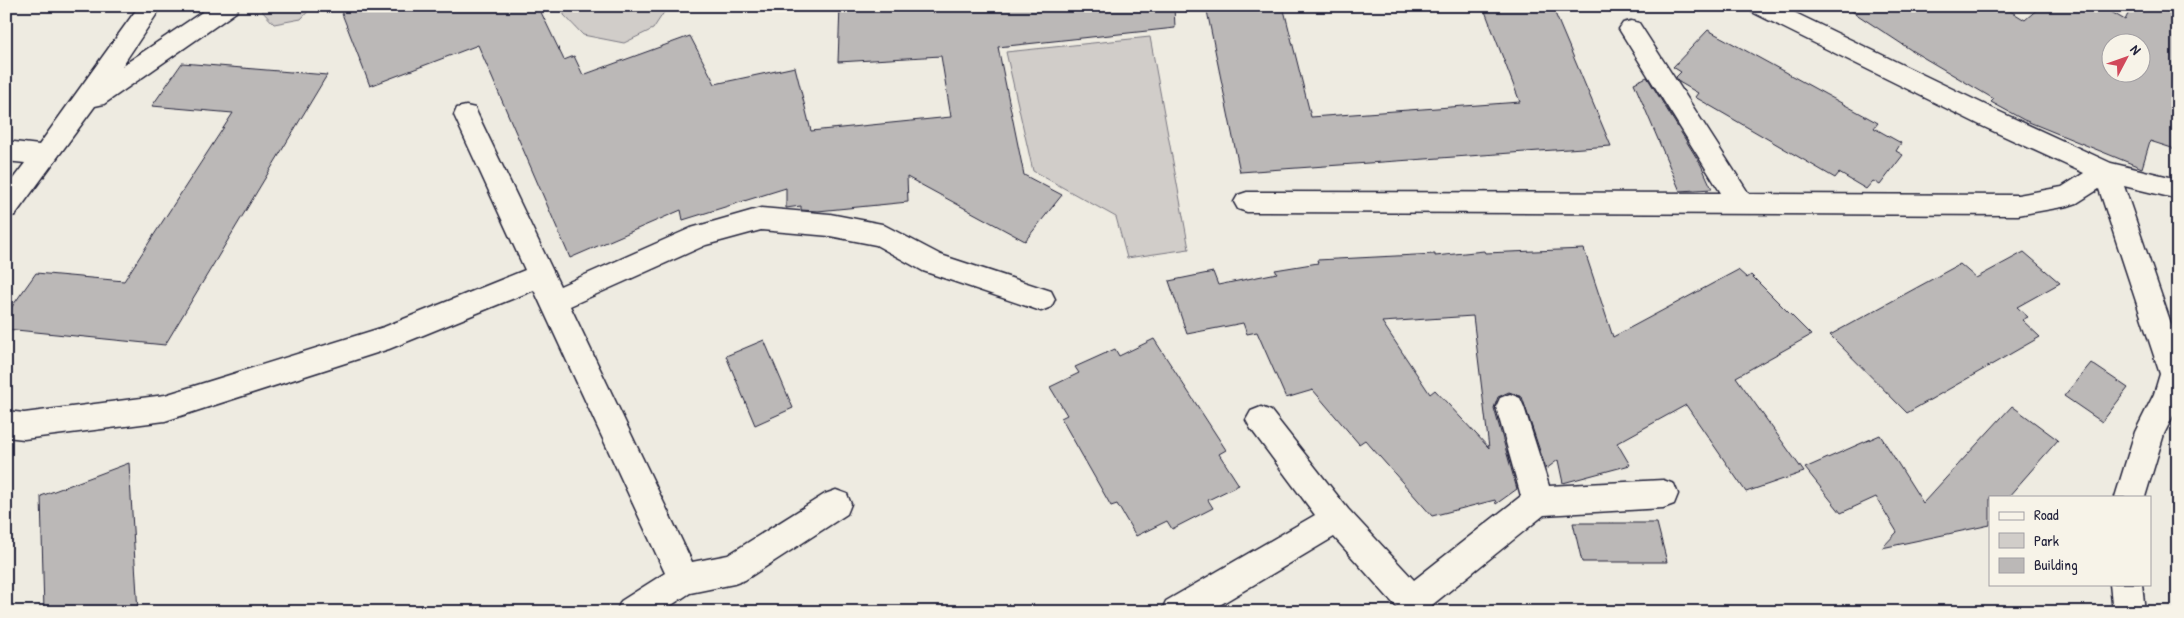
<svg xmlns="http://www.w3.org/2000/svg" width="2184" height="618" viewBox="0 0 2184 618" font-family="'Patrick Hand',sans-serif">
<style>
.green{fill:#d1cdc9;stroke:#7a7882}
.building{fill:#bbb8b7;stroke:#22223b;fill-rule:evenodd}
.lines{fill:none;stroke-linecap:round;stroke-linejoin:round}
.minor-casing{stroke:#22223b;stroke-width:3}
.minor{fill:#f7f3e8;fill-rule:evenodd}
</style>
<rect width="100%" height="100%" fill="#eeebe1"/>
<filter id="ink" filterUnits="userSpaceOnUse"><feTurbulence type="fractalNoise" baseFrequency=".02" numOctaves="2"/><feDisplacementMap in="SourceGraphic" scale="10" xChannelSelector="R" yChannelSelector="G"/><feConvolveMatrix kernelMatrix="1 2 1 2 8 2 1 2 1" color-interpolation-filters="sRGB"/></filter>
<g filter="url(#ink)">
<g class="green">
<polygon points="266,6 313,6 301,19 274,24 262,11"/>
<polygon points="564,6 668,6 653,29 624,43 583,35 564,15"/>
<polygon points="1150,37 1189,249 1127,258 1116,217 1033,171 1006,52"/>
</g>
<g class="building">
<polygon points="339,6 538,6 564,60 574,56 583,75 690,36 715,84 795,67 811,131 951,117 941,56 838,62 840,6 1174,6 1175,28 998,47 1024,175 1062,195 1025,241 907,177 908,202 818,211 801,210 801,206 786,208 786,188 683,220 681,210 570,258 478,45 370,86"/>
<polygon points="1206,6 1283,6 1311,117 1520,102 1483,6 1552,6 1611,146 1240,172"/>
<path d="M1844,6H2002L2025,20L2041,6H2101L2125,20L2132,6H2178V150L2150,141L2142,168L2024,120L1991,102L1994,99L1914,52ZM2112,42H2142V72H2112Z"/>
<polygon points="1708,30 1878,123 1874,128 1901,143 1896,151 1903,155 1880,185 1873,181 1866,189 1839,173 1835,178 1695,97 1698,93 1679,82 1676,77 1681,72 1673,67"/>
<polygon points="182,63 327,75 165,345 6,329 6,315 36,273 124,281 233,113 152,106"/>
<polygon points="1647,77 1701,165 1712,189 1680,191 1634,83"/>
<path d="M1584,249L1613,337L1738,270L1747,278L1751,275L1811,335L1736,377L1804,472L1746,492L1686,405L1617,443L1630,465L1563,483L1558,460L1546,469L1522,397L1509,392L1498,397L1494,408L1517,489L1496,504L1495,500L1432,516L1365,440L1359,444L1313,390L1286,398L1257,332L1247,334L1243,323L1187,334L1169,281L1213,272L1218,285L1277,273L1275,270L1318,263L1317,260L1435,254V256L1484,251L1485,253ZM1473,316L1489,448L1435,390L1430,394L1382,322Z"/>
<polygon points="2024,252 2060,283 2017,307 2028,317 2022,320 2040,337 1907,413 1830,335 1960,264 1976,278"/>
<polygon points="1154,339 1226,450 1219,454 1239,485 1208,500 1213,508 1172,529 1167,521 1136,536 1117,504 1111,506 1061,418 1067,415 1050,387 1079,373 1075,367 1115,349 1119,356"/>
<polygon points="764,340 793,408 755,425 726,356"/>
<polygon points="2091,363 2128,388 2102,422 2064,396"/>
<polygon points="2012,406 2058,440 2008,497 1990,497 1990,525 1882,548 1897,532 1876,497 1841,513 1805,468 1880,435 1923,503"/>
<polygon points="129,463 138,612 44,612 41,496"/>
<polygon points="1573,523 1657,523 1667,562 1582,562"/>
</g>
<g class="lines">
<defs>
<g id="minor">
<polygon points="139,6 162,6 122,66 211,6 239,6 236,12 104,104 95,106 15,215 6,218 6,188 25,163 6,161 6,141 39,145"/>
<polygon points="1749,6 1781,6 2000,112 2111,163 2178,179 2178,199 2124,186 2178,344 2178,406 2164,434 2145,497 2115,497 2135,432 2154,394 2160,374 2099,189 2077,203 2068,206 2018,215 1247,212 1238,209 1234,202 1238,195 1247,192 1721,193 1619,29 1623,23 1631,21 1639,23 1749,194 2018,195 2062,187 2084,173 1982,126 1752,12"/>
<polygon points="466,106 475,108 478,115 560,286 691,228 761,208 830,214 882,224 941,255 1051,291 1055,299 1051,307 1041,311 923,271 876,245 830,236 761,230 706,245 570,306 692,562 728,555 825,494 836,490 847,494 851,504 847,514 745,580 734,584 690,593 661,612 616,612 621,601 665,573 534,290 389,349 165,421 24,439 6,437 6,411 24,413 165,395 384,327 525,270 454,115 457,108"/>
<polygon points="1510,394 1520,398 1524,407 1549,486 1663,480 1674,484 1678,494 1674,504 1663,508 1544,515 1432,605 1435,612 1401,612 1334,537 1208,612 1161,612 1166,601 1315,515 1251,429 1246,420 1251,411 1261,407 1271,411 1348,509 1414,580 1521,496 1496,407 1500,398"/>
<polygon points="2110,584 2142,584 2145,612 2113,612"/>
</g>
</defs>
<use href="#minor" class="minor-casing"/>
<use href="#minor" class="minor"/>
</g>
</g>
<rect width="2184" height="618" fill="none" stroke="#f7f3e8" stroke-width="25"/>
<rect x="12" y="12" width="2159" height="593" fill="none" stroke="#22223b" stroke-width="2" filter="url(#ink)"/>
<rect x="1989" y="496" width="162" height="90" fill="#f7f3e8" stroke="#a29fa3"/>
<rect x="1999" y="512" width="25" height="8" fill="#f7f3e8" stroke="#a29fa3"/>
<text x="2034" y="520" font-size="15" fill="#22223b">Road</text>
<rect x="1999" y="533" width="25" height="15" fill="#d1cdc9" stroke="#a29fa3"/>
<text x="2034" y="546" font-size="15" fill="#22223b">Park</text>
<rect x="1999" y="558" width="25" height="15" fill="#bbb8b7" stroke="#a29fa3"/>
<text x="2034" y="570" font-size="15" fill="#22223b">Building</text>
<g transform="translate(2126 58) rotate(49)"><circle r="24" fill="#f7f3e8" stroke="#a29fa3"/>
<path d="M0-4L9 19L0 12L-9 19Z" fill="#d1495b"/>
<text y="-8" font-size="14" font-weight="bold" text-anchor="middle" fill="#22223b">N</text>
</g>
</svg>
